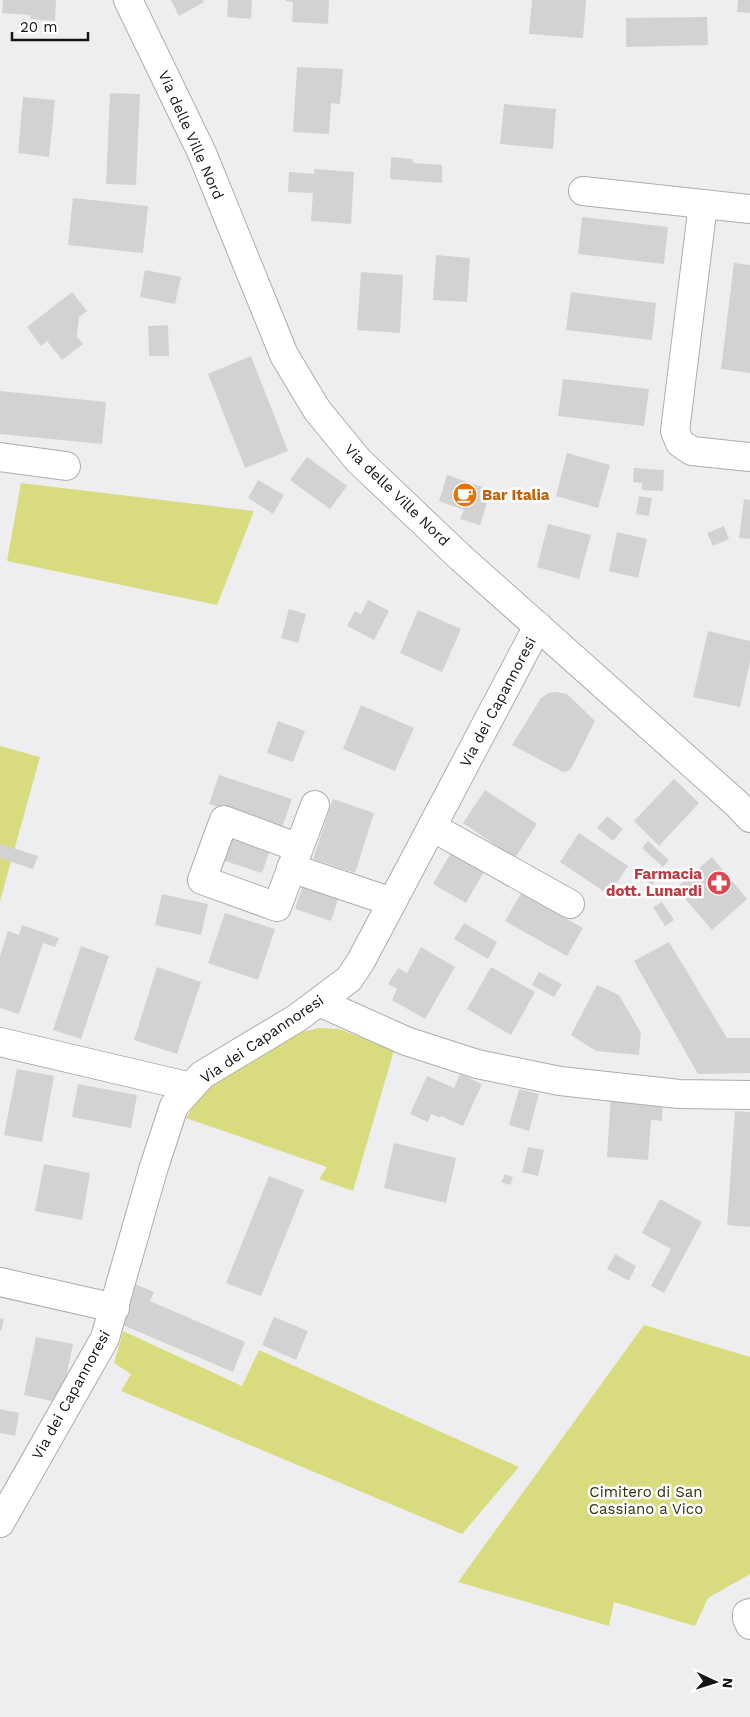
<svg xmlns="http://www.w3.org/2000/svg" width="750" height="1717" viewBox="0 0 750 1717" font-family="'Work Sans',sans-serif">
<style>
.green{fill:#d8dc7f}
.building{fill:#d3d2d3}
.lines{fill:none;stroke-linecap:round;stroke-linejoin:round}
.minor-casing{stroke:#adadae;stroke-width:30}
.minor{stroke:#fff;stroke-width:28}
.labels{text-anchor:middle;stroke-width:5;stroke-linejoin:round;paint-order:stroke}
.street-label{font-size:15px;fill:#141415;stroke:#fff}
.food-label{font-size:15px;font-weight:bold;fill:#c56008;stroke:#fff;text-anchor:start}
.health-label{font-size:15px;font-weight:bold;fill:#be3a42;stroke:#fff;text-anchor:end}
.park-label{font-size:15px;fill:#313206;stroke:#fff}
</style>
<rect width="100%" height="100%" fill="#eeeef0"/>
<g class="green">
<polygon points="21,483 254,511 217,605 7,561"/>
<polygon points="0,746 40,757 0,901"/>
<polygon points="319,1028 339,1029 394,1050 353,1191 319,1179 327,1167 186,1118 195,1103 212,1081 298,1033"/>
<polygon points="644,1325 750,1357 750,1574 708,1598 695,1626 614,1602 609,1626 458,1582"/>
<polygon points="123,1331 242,1386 259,1350 519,1467 462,1534 121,1391 131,1374 114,1363"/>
</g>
<g class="building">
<polygon points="3,0 56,0 55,21 30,19 31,15 2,13"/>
<polygon points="171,0 203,0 204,2 179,16"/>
<polygon points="228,0 252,0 251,19 227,17"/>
<polygon points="286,0 329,0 328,24 292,22 293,2 286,1"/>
<polygon points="532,0 586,0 583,38 529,34"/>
<polygon points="738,0 750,0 750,13 737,12"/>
<polygon points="707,17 708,45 626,47 626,18"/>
<polygon points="297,67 343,69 340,104 331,103 329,134 293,132"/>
<polygon points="110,93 140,94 136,185 106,184"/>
<polygon points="23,97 55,100 49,157 18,153"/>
<polygon points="504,104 556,109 553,149 500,144"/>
<polygon points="391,157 413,159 413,163 442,165 442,183 390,179"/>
<polygon points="314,169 354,172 351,224 311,221 313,193 288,192 289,172 314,174"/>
<polygon points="73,198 148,206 143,253 68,245"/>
<polygon points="582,217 668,227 664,264 578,254"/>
<polygon points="436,255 470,258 467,302 433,300"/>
<polygon points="734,263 750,265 750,373 721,369"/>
<polygon points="145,270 181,277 175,304 140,297"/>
<polygon points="361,272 403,275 400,333 357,330"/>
<polygon points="72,292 87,311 79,317 77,337 83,344 62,360 47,341 41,346 27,327"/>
<polygon points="571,292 656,303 652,340 566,330"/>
<polygon points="168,325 169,356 149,356 148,326"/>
<polygon points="251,356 288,451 245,468 208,374"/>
<polygon points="563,379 649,389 644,426 558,416"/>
<polygon points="0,391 106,402 102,444 0,434"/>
<polygon points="567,453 610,465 598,508 556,496"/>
<polygon points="307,457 347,486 330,509 290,480"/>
<polygon points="634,468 664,470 663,491 642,490 642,483 633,482"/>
<polygon points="447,475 491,490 480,525 460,519 464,510 439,501"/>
<polygon points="258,480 284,495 273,514 248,498"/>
<polygon points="639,496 652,498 649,516 636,514"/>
<polygon points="744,499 750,500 750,539 739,538"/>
<polygon points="548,524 591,535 579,579 537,567"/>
<polygon points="724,526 729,539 713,546 707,533"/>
<polygon points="617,532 647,539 638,578 609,571"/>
<polygon points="368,600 389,611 374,640 347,626 355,611 361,614"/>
<polygon points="289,609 306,614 298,643 281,638"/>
<polygon points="418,610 461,629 442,672 400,653"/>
<polygon points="708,631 750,641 750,662 740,707 693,697"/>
<polygon points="556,692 567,694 595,721 572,767 568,771 563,772 512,745 541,698 549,693"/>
<polygon points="361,705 414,728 395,771 343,749"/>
<polygon points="278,721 305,731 293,762 267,753"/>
<polygon points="219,775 292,799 282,828 209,804"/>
<polygon points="674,779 699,803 659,846 634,821"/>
<polygon points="485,790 537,824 515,858 463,823"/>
<polygon points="333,799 374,813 355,873 313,859"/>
<polygon points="607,816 623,829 613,841 597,828"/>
<polygon points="231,824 274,839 262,873 219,859"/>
<polygon points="579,833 628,866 609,895 560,862"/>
<polygon points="648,841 669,860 663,867 642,848"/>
<polygon points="0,844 38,856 33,869 0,858"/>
<polygon points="452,851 485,870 466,903 433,884"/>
<polygon points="712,857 747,899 712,930 676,888"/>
<polygon points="651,868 660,874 653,885 644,880"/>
<polygon points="308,869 344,881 331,921 295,909"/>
<polygon points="521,893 583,928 567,956 505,921"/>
<polygon points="162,894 208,904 201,935 155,925"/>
<polygon points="662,902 674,920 665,926 653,907"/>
<polygon points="225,913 275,929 258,980 208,963"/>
<polygon points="464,923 497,942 488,959 454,939"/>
<polygon points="22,925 59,938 55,947 43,943 19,1014 0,1008 0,956 8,931 19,935"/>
<polygon points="669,942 727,1038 750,1038 750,1073 698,1074 634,961"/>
<polygon points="81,946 109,956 81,1039 53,1030"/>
<polygon points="421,947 455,967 425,1019 392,1000 397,989 388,984 398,968 407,973"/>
<polygon points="157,967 201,982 177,1054 134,1040"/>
<polygon points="491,967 535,992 511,1035 467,1009"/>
<polygon points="539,972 562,984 554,997 532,985"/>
<polygon points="597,985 619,995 641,1033 639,1055 596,1051 571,1035"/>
<polygon points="17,1069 54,1076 42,1142 4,1135"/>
<polygon points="460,1074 482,1084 463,1126 441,1116 440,1118 431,1114 428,1122 410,1114 427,1076 454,1088"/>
<polygon points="78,1084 137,1095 131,1128 72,1117"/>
<polygon points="519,1089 539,1094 529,1131 509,1125"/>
<polygon points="611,1094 663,1098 662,1121 651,1120 648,1160 607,1157"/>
<polygon points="735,1111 750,1112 750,1227 727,1225"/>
<polygon points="394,1143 456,1158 446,1203 384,1188"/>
<polygon points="528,1147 544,1150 538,1176 522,1172"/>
<polygon points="44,1164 90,1173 82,1220 35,1211"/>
<polygon points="505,1174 513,1177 510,1185 501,1182"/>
<polygon points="269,1176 304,1190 261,1296 226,1283"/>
<polygon points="660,1199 702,1222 664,1293 651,1286 671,1249 642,1233"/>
<polygon points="615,1254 636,1266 629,1281 607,1269"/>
<polygon points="135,1284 154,1292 150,1301 245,1342 233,1372 118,1323"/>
<polygon points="274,1317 308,1331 296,1360 262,1345"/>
<polygon points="0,1318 4,1319 1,1331 0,1330"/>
<polygon points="36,1337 73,1344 61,1403 24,1395"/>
<polygon points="0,1409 19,1413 15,1436 0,1433"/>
</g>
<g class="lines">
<defs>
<g id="minor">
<polyline points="128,0 202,153 284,355 317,410 358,460 460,557 737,804 750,818"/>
<polyline points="583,191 750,209"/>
<polyline points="703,204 675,431 680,443 692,451 750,457"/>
<polyline points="0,457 66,466"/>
<polyline points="432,827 570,904"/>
<polyline points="299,848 224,820 202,880 277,907 315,805"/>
<polyline points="291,868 392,902"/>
<polyline points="319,1002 406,1041 477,1064 560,1081 679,1094 750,1095"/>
<polyline points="0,1042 191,1087"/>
<polyline points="0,1282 115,1308"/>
<polyline points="0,1523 105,1338 153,1170 174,1106 202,1075 297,1018 349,979 361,961 538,626"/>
<polyline points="750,1613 747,1614 747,1619 750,1625"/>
</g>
</defs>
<use href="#minor" class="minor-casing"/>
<use href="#minor" class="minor"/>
</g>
<defs>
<symbol id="cafe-disc" viewBox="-11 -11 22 22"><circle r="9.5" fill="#e8710a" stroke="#fff"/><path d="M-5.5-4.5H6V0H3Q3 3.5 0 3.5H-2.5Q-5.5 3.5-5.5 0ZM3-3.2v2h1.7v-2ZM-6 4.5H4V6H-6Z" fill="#fff"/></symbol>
<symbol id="pharmacy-disc" viewBox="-11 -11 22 22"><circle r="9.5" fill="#e0444e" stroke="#fff"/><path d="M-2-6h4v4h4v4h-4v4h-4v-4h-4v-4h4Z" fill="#fff"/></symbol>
</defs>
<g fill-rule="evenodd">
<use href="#cafe-disc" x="451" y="481" width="28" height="28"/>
<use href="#pharmacy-disc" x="705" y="869" width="28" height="28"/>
</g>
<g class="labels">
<g class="street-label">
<text transform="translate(191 135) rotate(66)" y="5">Via delle Ville Nord</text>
<text transform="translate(397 495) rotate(44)" y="5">Via delle Ville Nord</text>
<text transform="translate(498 702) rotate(-62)" y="5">Via dei Capannoresi</text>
<text transform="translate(262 1039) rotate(-34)" y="5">Via dei Capannoresi</text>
<text transform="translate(71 1395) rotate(-61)" y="5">Via dei Capannoresi</text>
</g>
<g class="food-label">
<text x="482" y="500">Bar Italia</text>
</g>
<g class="health-label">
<text x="702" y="879">Farmacia<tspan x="702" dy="17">dott. Lunardi</tspan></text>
</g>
<g class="park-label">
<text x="646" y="1497">Cimitero di San<tspan x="646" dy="17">Cassiano a Vico</tspan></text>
</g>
</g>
<g transform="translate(715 1682) rotate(94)" stroke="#ffffff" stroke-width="4" paint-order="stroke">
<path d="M0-4L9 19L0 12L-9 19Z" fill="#141415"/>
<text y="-8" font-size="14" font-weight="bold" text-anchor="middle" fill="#141415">N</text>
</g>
<path d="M12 32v8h76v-8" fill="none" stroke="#141415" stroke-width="2.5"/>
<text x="20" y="32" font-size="15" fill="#141415" stroke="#ffffff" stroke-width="4" paint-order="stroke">20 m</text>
</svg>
